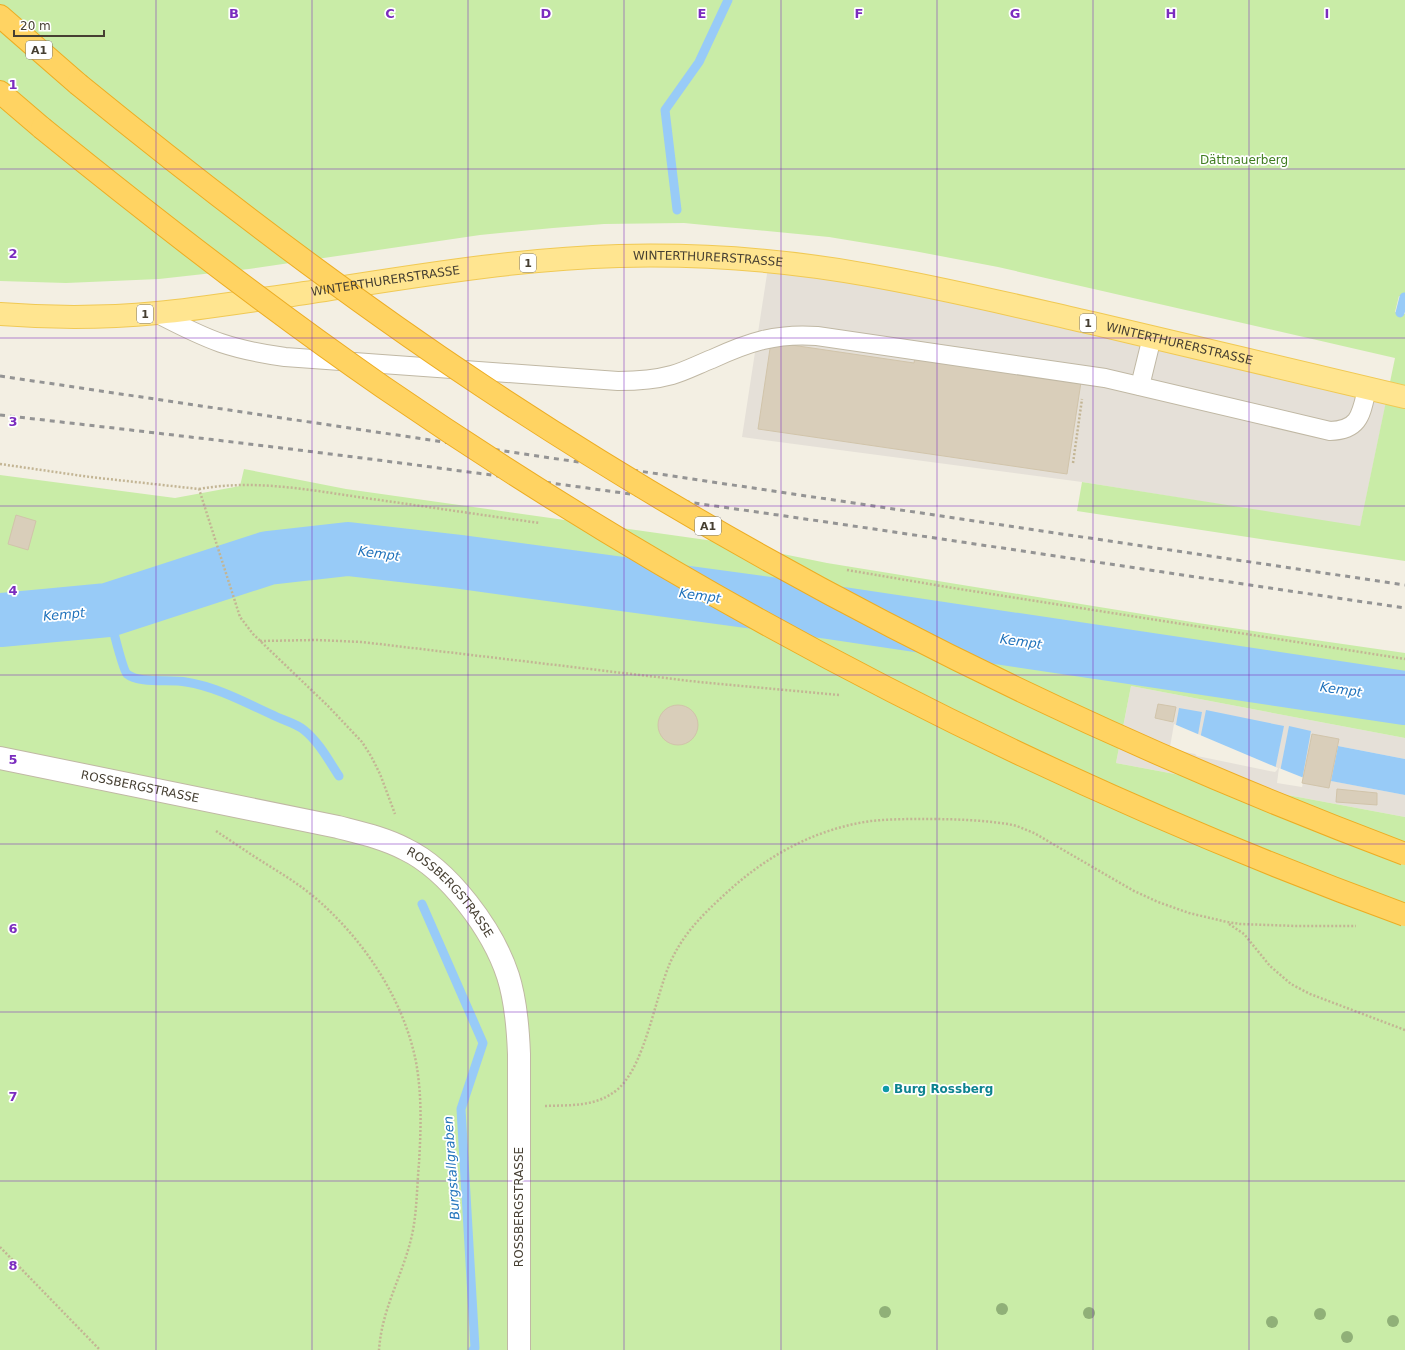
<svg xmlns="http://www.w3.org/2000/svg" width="1405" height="1350" viewBox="0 0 1405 1350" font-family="'DejaVu Sans',sans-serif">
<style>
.industrial{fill:#e5e0d8}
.green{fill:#c9eca7}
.water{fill:#98cbf7}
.pier{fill:#f3efe3}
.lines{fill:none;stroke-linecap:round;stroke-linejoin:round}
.stream{stroke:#98cbf7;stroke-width:9}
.river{stroke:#98cbf7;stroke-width:54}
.building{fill:#d9ceba;stroke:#d1c4aa}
.lane-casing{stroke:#c0b8a4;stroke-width:20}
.street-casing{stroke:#c0b8a4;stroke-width:24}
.primary-casing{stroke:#f0c954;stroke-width:24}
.highway-casing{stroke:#edad23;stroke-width:24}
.path{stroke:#c3b594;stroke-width:2.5;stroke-dasharray:2 2;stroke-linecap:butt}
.lane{stroke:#fff;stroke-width:18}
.street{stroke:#fff;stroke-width:22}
.primary{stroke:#ffe590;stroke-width:22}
.highway{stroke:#ffd362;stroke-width:22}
.rail{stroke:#949494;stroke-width:3;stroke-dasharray:5 5;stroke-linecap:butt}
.highway-bridge-casing{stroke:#edad23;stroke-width:24;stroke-linecap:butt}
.highway-bridge{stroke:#ffd362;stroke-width:22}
.tree{fill:#90b078}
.grid{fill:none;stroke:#7b2cbf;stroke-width:1;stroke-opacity:0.55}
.culture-dot{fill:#0f9aa8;stroke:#fff;stroke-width:1.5}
.labels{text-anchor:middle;stroke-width:3.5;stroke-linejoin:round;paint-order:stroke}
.shield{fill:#fff;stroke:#7e7970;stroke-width:1}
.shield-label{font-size:11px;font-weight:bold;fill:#463f32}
.park-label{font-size:12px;fill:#3f7d20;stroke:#fff}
.street-label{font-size:12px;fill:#463f32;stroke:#fff}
.culture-label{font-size:12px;font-weight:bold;fill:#0d838f;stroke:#fff;text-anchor:start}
.water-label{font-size:13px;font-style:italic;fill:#2173bc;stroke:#fff}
.grid-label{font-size:13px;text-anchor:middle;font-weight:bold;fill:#7b2cbf;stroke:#fff;stroke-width:3.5;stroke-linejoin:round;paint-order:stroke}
</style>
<rect width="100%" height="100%" fill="#f3efe3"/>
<g class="industrial">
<polygon points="769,261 1388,393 1360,527 1082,482 742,437"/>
<polygon points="1131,686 1405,738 1405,759 1338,746 1332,781 1405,795 1405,817 1116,763"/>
</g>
<g class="green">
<polygon points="0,0 1405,0 1405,297 1399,296 1395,312 1405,314 1405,561 1077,511 1082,482 1360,526 1395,358 998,267 914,251 829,237 684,223 604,224 553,228 480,235 249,269 159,279 66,283 0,281"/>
<polygon points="244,469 346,489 728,543 827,563 1198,623 1405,653 1405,738 1131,686 1116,763 1405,817 1405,1350 0,1350 0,475 175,498 240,486"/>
</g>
<g class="water">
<polygon points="1179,708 1202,712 1195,752 1172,747"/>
<polygon points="1206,710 1284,726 1275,770 1197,754"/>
<polygon points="1289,726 1311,731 1301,786 1278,782"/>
<polygon points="1338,746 1405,759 1405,795 1331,781"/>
</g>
<g class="pier">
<polygon points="1174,724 1278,768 1277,770 1275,772 1197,756 1195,754 1171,749 1170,747"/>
<polygon points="1279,768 1304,778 1302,787 1277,783"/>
</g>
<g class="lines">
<g class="stream">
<polyline points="677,210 665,110 699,62 728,0"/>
<polyline points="1400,313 1404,297"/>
<path d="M108,610C111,620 122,669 127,674C139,684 170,679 186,682C218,687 248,704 277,717C286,721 297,724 304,730C319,742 329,761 339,776"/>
<polyline points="422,904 483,1043 461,1109 475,1348 473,1350"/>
</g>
<polyline class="river" points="0,620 108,610 268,558 348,549 461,562 829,612 1405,698"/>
</g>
<g class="building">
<polygon points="771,342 914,363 915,357 1081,382 1067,474 758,429"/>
<polygon points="16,515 36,521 28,550 8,544"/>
<polygon points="1158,704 1176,707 1173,722 1155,718"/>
<circle cx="678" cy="725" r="20"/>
<polygon points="1312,734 1339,739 1329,788 1302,783"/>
<polygon points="1337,789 1377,793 1377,805 1336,802"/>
</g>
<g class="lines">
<defs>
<g id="lane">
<path d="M156,313C177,324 198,335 221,343C242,350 263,354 285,357L618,381C636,381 654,380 672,375C686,371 699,364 712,359C749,342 776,333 817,336L1105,378L1330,431C1360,430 1361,414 1367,389"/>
<polyline points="1140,386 1152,337"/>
</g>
<g id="street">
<path id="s1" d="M0,758L338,827C361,833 384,838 405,849C449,870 493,930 508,976C516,1001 518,1028 519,1054V1350"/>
</g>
<g id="primary">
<path id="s2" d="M0,314C52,318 105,318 157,313C202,309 247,301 292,295C400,279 509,259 619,256C702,254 786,260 868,275C943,288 1017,306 1092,323C1196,348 1301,372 1405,397"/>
</g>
<g id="highway">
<polyline points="0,16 78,84"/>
<polyline points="0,92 42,128"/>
</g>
</defs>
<use href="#lane" class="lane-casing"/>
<use href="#street" class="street-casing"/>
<use href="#primary" class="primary-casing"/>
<use href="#highway" class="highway-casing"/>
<g class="path">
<polyline points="1073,463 1082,399"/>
<polyline points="0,464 90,477 199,489 240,617 253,634 328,706 362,742 371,756 380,774 395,814"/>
<path d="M199,489C254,479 310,490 365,498C423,506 481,515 540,523"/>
<polyline points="847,570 953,588 1405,659"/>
<polyline points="260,641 317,640 362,642 699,682 839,695"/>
<path d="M216,831C228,839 240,847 252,855C275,870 299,883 320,902C366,943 404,1001 416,1062C422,1095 421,1129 419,1163C417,1185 417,1208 413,1230C405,1272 382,1306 379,1350"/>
<polyline points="1229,924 1244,934 1270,966 1291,984 1310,994 1405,1030"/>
<path d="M545,1106C571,1105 597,1107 618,1089C645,1065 655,998 670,963C682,936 700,917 722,897C764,857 814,829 871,821C889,819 908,819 926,819C954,819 981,820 1008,824L1017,826L1034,833L1134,891L1158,902L1189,913L1227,922L1240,924L1296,926H1356"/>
<polyline points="0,1247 100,1350"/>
</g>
<use href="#lane" class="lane"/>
<use href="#street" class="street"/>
<use href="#primary" class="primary"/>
<use href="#highway" class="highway"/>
<g class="rail">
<polyline points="0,376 1405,585"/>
<path d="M0,415C149,432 297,449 446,469C766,511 1085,561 1405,608"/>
</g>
<defs>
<g id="highway-bridge">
<path d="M78,84C208,190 341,292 481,385C770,577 1081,732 1405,854"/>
<path d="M42,128C153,218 266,306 383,387C700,605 1044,783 1405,915"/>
</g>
</defs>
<use href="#highway-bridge" class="highway-bridge-casing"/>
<use href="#highway-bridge" class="highway-bridge"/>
</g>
<g class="tree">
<circle cx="1002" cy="1309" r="6"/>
<circle cx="885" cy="1312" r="6"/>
<circle cx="1089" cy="1313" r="6"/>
<circle cx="1320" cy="1314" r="6"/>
<circle cx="1393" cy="1321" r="6"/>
<circle cx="1272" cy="1322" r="6"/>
<circle cx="1347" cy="1337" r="6"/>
</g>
<path class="grid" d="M156,0V1350M312,0V1350M468,0V1350M624,0V1350M781,0V1350M937,0V1350M1093,0V1350M1249,0V1350M0,169H1405M0,338H1405M0,506H1405M0,675H1405M0,844H1405M0,1012H1405M0,1181H1405"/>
<circle class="culture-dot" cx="886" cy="1089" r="4"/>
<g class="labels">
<g class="shield">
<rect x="26" y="41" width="26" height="18" rx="3"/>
<rect x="520" y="254" width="16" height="18" rx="3"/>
<rect x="137" y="305" width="16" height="18" rx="3"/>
<rect x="1080" y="314" width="16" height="18" rx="3"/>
<rect x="695" y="517" width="26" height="18" rx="3"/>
</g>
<g class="shield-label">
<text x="39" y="54">A1</text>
<text x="528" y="267">1</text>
<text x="145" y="318">1</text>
<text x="1088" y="327">1</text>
<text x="708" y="530">A1</text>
</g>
<g class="park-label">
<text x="1244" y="164">Dättnauerberg</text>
</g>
<g class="street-label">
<text dy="4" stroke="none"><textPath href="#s2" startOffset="712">WINTERTHURERSTRASSE</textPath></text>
<text dy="4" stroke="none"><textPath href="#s2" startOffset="388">WINTERTHURERSTRASSE</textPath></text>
<text dy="4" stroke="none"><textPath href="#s2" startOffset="1192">WINTERTHURERSTRASSE</textPath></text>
<text dy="4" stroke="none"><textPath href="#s1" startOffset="143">ROSSBERGSTRASSE</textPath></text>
<text dy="4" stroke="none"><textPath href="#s1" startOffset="479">ROSSBERGSTRASSE</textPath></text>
<text transform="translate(519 1207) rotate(-90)" y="4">ROSSBERGSTRASSE</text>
</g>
<g class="culture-label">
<text x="894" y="1093">Burg Rossberg</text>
</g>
<g class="water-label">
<text transform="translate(379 553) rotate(8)" y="5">Kempt</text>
<text transform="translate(700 595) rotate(8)" y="5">Kempt</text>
<text transform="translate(64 614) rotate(-5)" y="5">Kempt</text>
<text transform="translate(1021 641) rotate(8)" y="5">Kempt</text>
<text transform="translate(1341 689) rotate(8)" y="5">Kempt</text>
<text transform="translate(451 1168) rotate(-94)" y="5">Burgstallgraben</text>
</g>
</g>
<g class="grid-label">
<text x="234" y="18">B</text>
<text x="390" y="18">C</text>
<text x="546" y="18">D</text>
<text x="702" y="18">E</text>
<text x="859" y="18">F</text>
<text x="1015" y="18">G</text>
<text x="1171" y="18">H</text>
<text x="1327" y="18">I</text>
<text x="13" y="89">1</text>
<text x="13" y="258">2</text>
<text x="13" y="426">3</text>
<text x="13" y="595">4</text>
<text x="13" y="764">5</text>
<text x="13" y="933">6</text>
<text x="13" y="1101">7</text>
<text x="13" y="1270">8</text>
</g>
<path d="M14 30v6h90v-6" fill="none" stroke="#463f32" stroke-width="2"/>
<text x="20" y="30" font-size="12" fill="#463f32" stroke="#ffffff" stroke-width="3" paint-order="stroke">20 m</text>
</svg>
